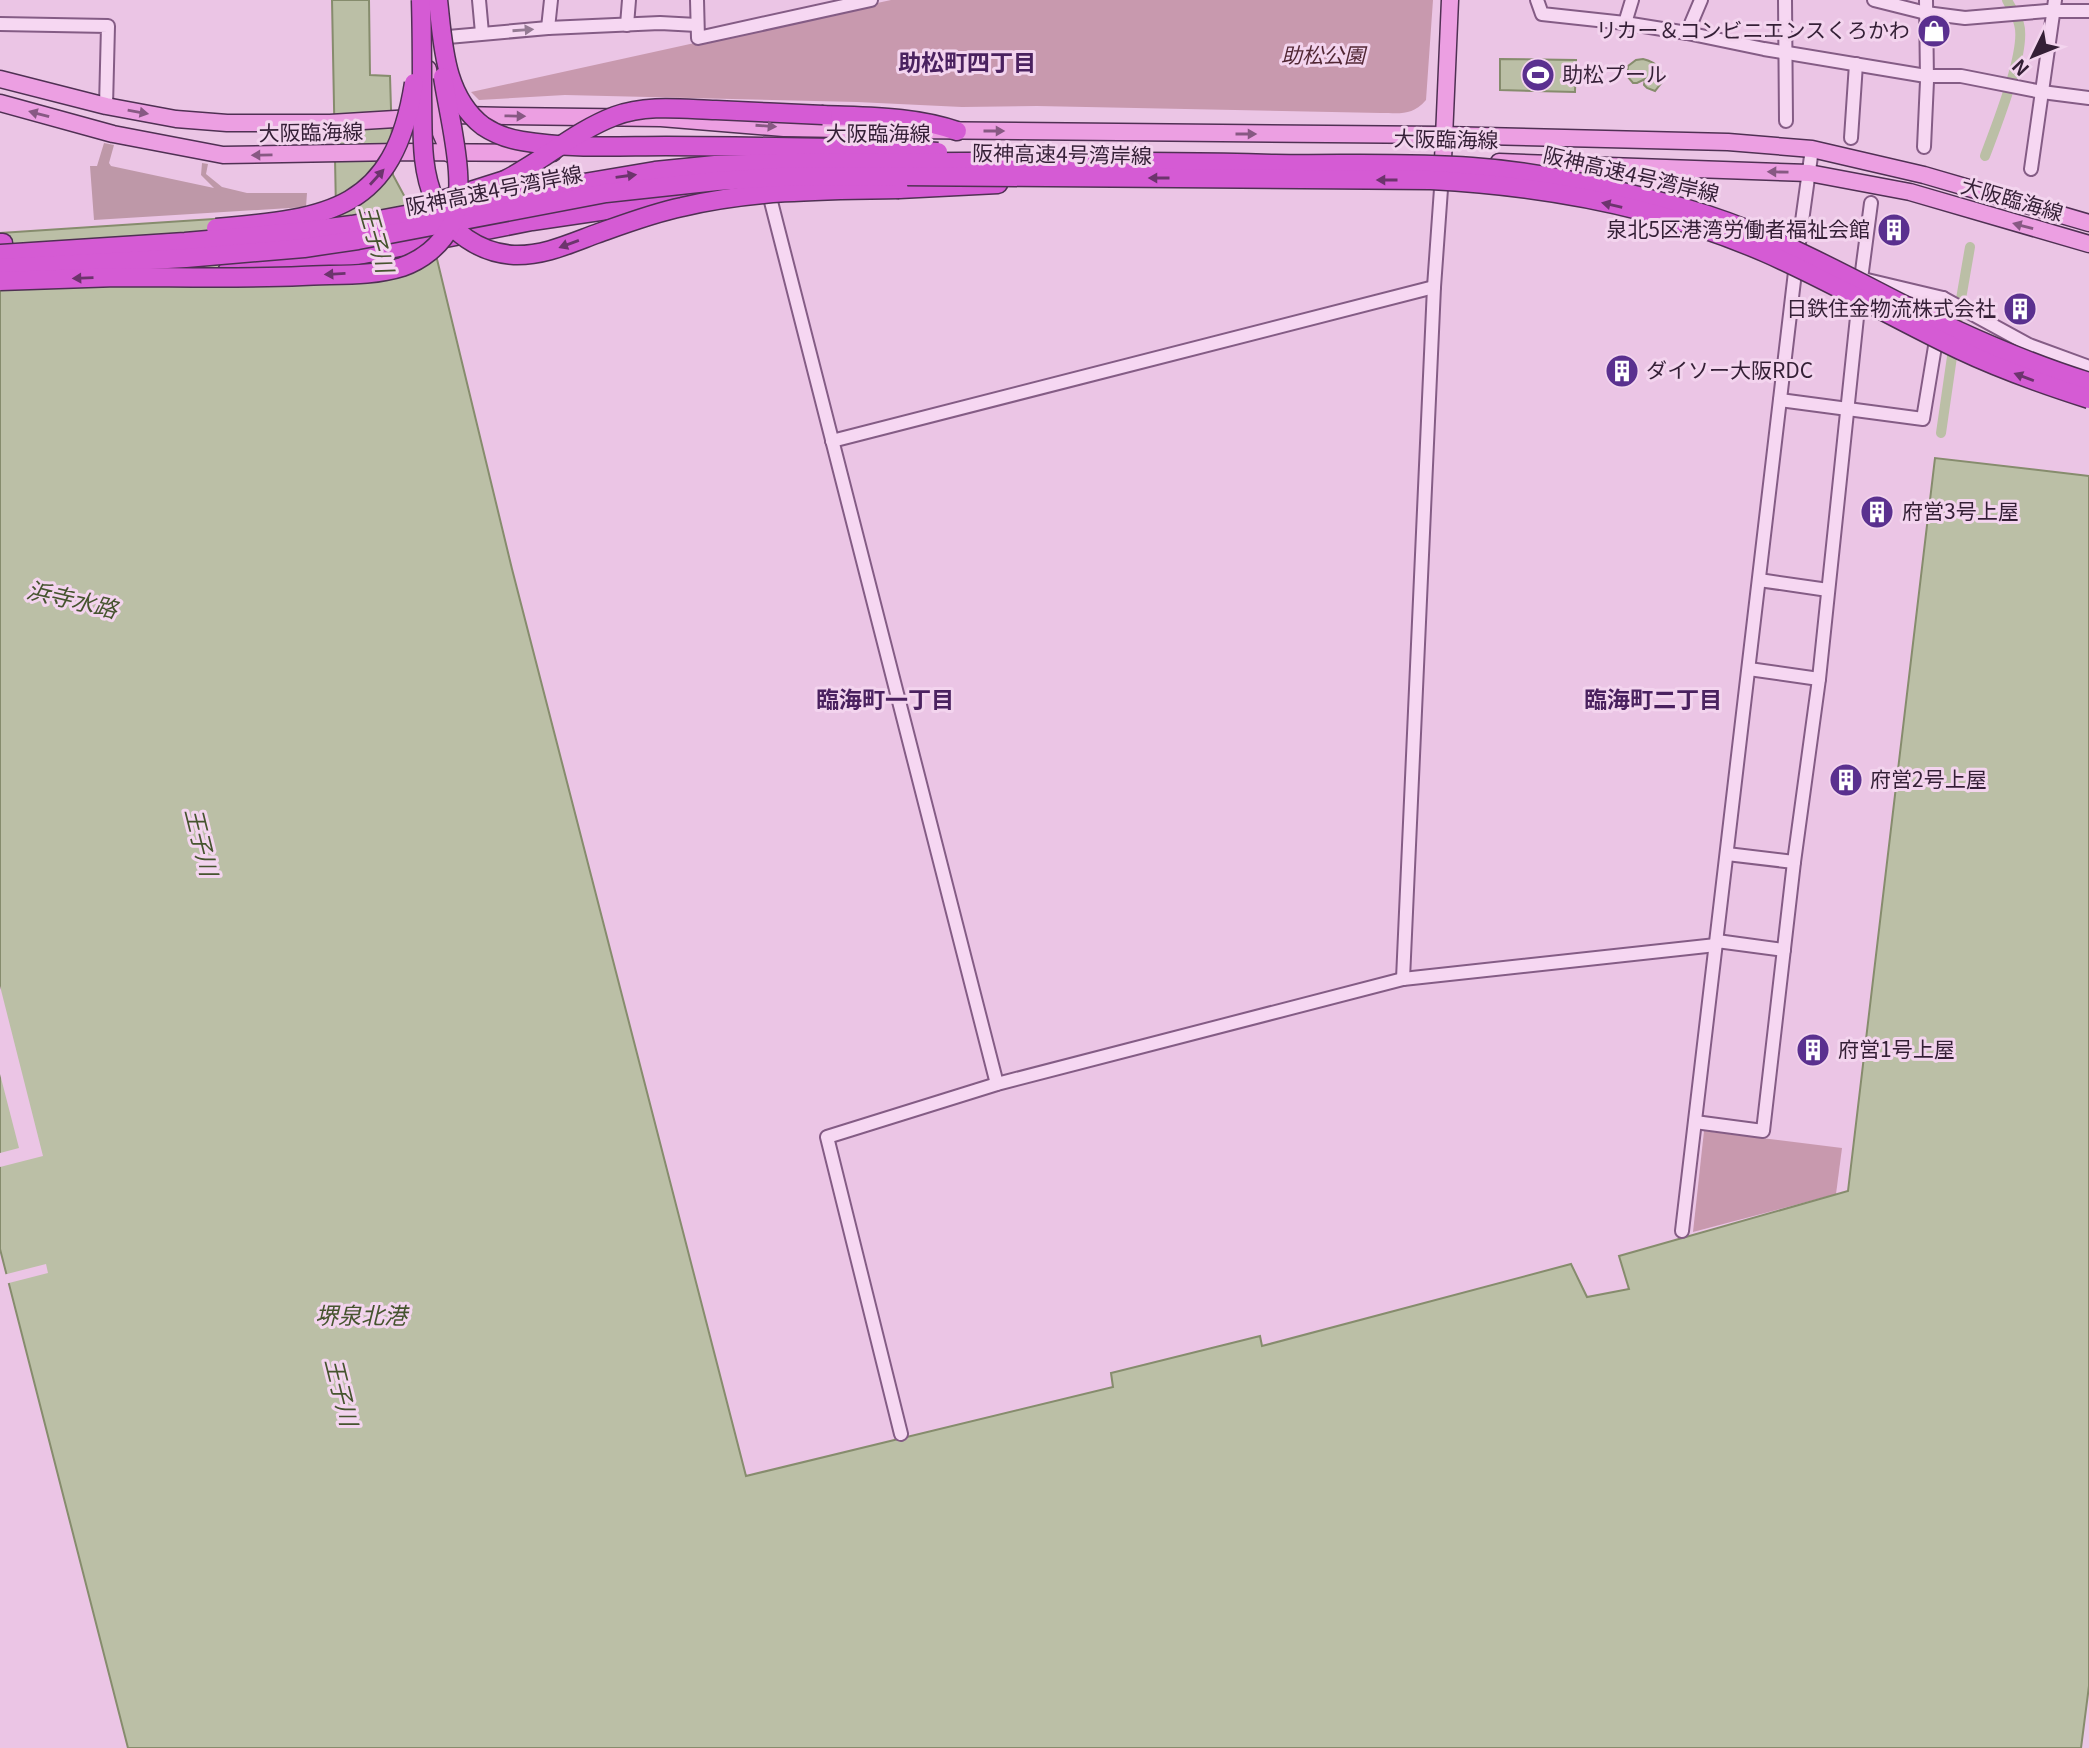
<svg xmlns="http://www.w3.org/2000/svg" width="2089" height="1748" viewBox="0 0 2089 1748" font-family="Georgia,'Noto Sans JP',serif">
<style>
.green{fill:#c899ae}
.cemetery{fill:#be98a8}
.water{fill:#bbbfa6;stroke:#868c6d;stroke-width:2}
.pier{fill:#ebc5e5}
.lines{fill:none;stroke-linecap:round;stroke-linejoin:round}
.canal{stroke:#bbbfa6;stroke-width:10}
.minor-casing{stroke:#845c85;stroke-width:16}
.major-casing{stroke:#4f3053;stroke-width:19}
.highway-casing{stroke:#4f3053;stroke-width:21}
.minor{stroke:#f6d7f2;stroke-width:12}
.major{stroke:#ec9fe2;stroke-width:16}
.highway{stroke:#d55bd4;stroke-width:18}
.highway-bridge-casing{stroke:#4f3053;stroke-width:21;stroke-linecap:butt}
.highway-bridge{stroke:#d55bd4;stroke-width:18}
.oneway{fill:#957b94}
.oneway2{fill:#875983}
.oneway3{fill:#6c346d}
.labels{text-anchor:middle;stroke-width:6;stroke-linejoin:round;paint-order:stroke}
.poi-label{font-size:21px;fill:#341f36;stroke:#f3d4ee;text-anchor:start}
.park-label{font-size:21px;font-style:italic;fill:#512734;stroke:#f3d4ee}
.street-label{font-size:21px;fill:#341f36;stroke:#f3d4ee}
.neighbourhood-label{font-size:23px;font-weight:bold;fill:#4a215f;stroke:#f3d4ee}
.water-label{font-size:23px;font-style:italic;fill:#46542f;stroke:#f3d4ee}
</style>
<rect width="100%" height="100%" fill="#ebc5e5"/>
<g class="green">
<path d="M891,0H1433L1426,100C1412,116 1401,113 1381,113L1037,106L962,107L857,102L565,95L479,100L471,92Z"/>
<polygon points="1704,1131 1842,1148 1836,1194 1693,1232"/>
</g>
<polygon class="cemetery" points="104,143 114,145 109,163 111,166 214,188 201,175 202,163 208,164 206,174 222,187 247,193 307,193 306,207 94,220 90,166 97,166"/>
<g class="water">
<polygon points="332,0 369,0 370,75 390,76 393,175 436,255 512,569 746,1476 1113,1387 1111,1373 1260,1336 1262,1346 1571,1264 1587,1297 1629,1289 1619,1256 1848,1191 1935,458 2089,476 2089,1686 2081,1748 128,1748 0,1249 0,233 336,211"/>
<polygon points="1500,59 1576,60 1575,92 1500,90"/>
<path d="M1643,59C1655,62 1664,68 1662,82L1655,91L1647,88L1644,85L1645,79L1637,83H1633L1627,76L1628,66L1636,60Z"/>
</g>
<g class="pier">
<polygon points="0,986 43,1156 0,1167 0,1153 19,1148 0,1074"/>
<polygon points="46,1264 48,1273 5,1284 3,1275"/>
</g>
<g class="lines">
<g class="canal">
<path d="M1985,156C1995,129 2027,50 2019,24C2017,16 2011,8 2007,0"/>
<polyline points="1941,433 1957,322 1970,247"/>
</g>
<defs>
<g id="minor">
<polyline points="479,0 482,33"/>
<polyline points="697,0 698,38 871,0"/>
<polyline points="1537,0 1542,14 1625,23 1687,33 1764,49 1926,76 1961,76 2042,92 2089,98"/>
<polyline points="1785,0 1786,121"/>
<polyline points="1874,0 1926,13 1965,18 2047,11 2089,11"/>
<polyline points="1625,23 1632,0"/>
<polyline points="0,24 108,26 106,106"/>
<polyline points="627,25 629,0"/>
<polyline points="548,28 551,0"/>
<polyline points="1687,33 1701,0"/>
<polyline points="448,37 548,28 660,23 697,25"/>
<polyline points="1851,138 1856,64"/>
<polyline points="1924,147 1927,81 1926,0"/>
<polyline points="2031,169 2055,0"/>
<polyline points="767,186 997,1084"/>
<polyline points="1863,279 1943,298 2029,345 2089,367"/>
<polyline points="1780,400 1923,419 1943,298"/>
<polyline points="832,441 1434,287"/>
<polyline points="1759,580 1828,590"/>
<polyline points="1749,669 1819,679"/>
<polyline points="1727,854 1794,862"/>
<polyline points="1717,941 1784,950"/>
<polyline points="1403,979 1434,287 1442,175"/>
<polyline points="1695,1122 1763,1131 1794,862 1819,679 1861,279 1871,203"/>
<polyline points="1682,1231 1795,272 1812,149"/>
<polyline points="901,1434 827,1137 997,1084 1403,979 1716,945"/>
</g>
<g id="major">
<polyline points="428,69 434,117 450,154"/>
<polyline points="0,79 106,106 176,119 227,123 330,123 461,115 507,116 661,118 784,128 906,130 1443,135 1728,142 1812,149 1924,175 2089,223"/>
<polyline points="0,103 113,134 223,155 399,152 553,153"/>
<polyline points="1443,160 1450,0"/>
<polyline points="1499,162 1809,173 1910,192 2089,244"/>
</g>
<g id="highway">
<path d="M823,115C868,117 914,116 957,131"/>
<polyline points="899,189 998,184"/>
<polyline points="445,199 505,180"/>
<polyline points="0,243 3,243"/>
<polyline points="228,270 343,258 532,221 695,197"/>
</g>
</defs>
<use href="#minor" class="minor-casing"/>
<use href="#major" class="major-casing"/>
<use href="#highway" class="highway-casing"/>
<use href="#minor" class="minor"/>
<use href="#major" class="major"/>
<use href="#highway" class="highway"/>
<defs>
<g id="highway-bridge">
<path d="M421,0C422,32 422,64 422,96C423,131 420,168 435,201C449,232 480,253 514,255C543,256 569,244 596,234C624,224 653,213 682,207C754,190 826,190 899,189"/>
<path d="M438,0C443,44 444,96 483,126C495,134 509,139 522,141C568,149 619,146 666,146C742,146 818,148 894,149L938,152"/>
<path d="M505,180C543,161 575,131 615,116C647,104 683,109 716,110C752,112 787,113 823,115"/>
<path d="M216,228C329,218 394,211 414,83"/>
<path d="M0,254L185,242L298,232L352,225L501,197L655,171L715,165L779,163C944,162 1110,160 1275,164C1340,165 1406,162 1472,167C1544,172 1615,189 1684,208C1753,227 1815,259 1877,291C1946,327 2015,359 2089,382"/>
<path d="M0,268L186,258L304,248L358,240L606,193L717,181L779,177L900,176L1431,180C1545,186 1661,207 1766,253C1832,282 1895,319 1960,350C2002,370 2045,385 2089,399"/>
<path d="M0,281C39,280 78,278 117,277C178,277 240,279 302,276C334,274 371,277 402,267C422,260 440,246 450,227C470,191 449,118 443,77"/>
</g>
</defs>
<use href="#highway-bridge" class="highway-bridge-casing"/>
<use href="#highway-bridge" class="highway-bridge"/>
</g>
<defs><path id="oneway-solid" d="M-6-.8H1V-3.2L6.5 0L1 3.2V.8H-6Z" transform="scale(1.75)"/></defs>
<use class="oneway" href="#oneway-solid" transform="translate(523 30) rotate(-4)"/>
<g class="oneway2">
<use href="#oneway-solid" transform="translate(138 112) rotate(10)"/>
<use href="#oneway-solid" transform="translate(39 114) rotate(-165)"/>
<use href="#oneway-solid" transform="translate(515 116) rotate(1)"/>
<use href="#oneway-solid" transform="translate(766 126) rotate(4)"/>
<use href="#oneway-solid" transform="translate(994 131)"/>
<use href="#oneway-solid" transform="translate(1246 134)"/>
<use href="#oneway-solid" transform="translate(262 155) rotate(179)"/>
<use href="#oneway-solid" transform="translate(1778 172) rotate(-179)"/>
<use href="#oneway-solid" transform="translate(2023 226) rotate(-165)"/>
</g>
<g class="oneway3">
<use href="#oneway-solid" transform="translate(626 176) rotate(-8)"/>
<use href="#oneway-solid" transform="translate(377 177) rotate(-48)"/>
<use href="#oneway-solid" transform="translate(1159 178) rotate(-180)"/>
<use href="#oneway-solid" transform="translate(1387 180) rotate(-180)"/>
<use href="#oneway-solid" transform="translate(1612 205) rotate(-167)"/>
<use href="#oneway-solid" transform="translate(569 244) rotate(160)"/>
<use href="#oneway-solid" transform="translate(335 274) rotate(177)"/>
<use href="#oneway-solid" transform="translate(83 278) rotate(178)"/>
<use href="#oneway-solid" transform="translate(2024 377) rotate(-159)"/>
</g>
<defs>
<symbol id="shop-disc" viewBox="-11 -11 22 22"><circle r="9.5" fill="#5a308f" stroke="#f3d4ee"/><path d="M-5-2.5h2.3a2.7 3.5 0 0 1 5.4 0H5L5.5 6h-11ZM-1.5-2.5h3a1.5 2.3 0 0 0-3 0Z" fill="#fff"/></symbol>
<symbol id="stadium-disc" viewBox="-11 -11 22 22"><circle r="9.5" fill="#5a308f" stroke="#f3d4ee"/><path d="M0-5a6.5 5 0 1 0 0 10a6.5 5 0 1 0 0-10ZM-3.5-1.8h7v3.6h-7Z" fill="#fff"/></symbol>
<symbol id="building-disc" viewBox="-11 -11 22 22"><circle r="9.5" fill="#5a308f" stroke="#f3d4ee"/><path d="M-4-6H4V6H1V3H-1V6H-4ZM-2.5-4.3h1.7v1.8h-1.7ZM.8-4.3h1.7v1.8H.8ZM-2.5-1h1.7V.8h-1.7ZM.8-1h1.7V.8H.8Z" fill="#fff"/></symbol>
</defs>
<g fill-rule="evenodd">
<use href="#shop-disc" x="1915" y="12" width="38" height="38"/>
<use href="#stadium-disc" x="1519" y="56" width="38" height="38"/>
<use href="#building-disc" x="1875" y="211" width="38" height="38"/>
<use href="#building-disc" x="2001" y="290" width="38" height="38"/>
<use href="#building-disc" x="1603" y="352" width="38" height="38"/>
<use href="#building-disc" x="1858" y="493" width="38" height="38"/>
<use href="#building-disc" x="1827" y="761" width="38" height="38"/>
<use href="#building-disc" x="1794" y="1031" width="38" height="38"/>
</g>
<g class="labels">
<g class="poi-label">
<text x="1910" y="38" text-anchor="end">リカー＆コンビニエンスくろかわ</text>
<text x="1562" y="82">助松プール</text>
<text x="1870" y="237" text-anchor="end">泉北5区港湾労働者福祉会館</text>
<text x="1996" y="316" text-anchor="end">日鉄住金物流株式会社</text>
<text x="1646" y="378">ダイソー大阪RDC</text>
<text x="1902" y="519">府営3号上屋</text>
<text x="1870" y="787">府営2号上屋</text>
<text x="1838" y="1057">府営1号上屋</text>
</g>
<g class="park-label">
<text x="1323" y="63">助松公園</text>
</g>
<g class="street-label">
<text transform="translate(311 133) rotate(-1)" y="7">大阪臨海線</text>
<text x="878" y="141">大阪臨海線</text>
<text transform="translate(1446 140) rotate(1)" y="7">大阪臨海線</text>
<text transform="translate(1062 155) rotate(1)" y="7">阪神高速4号湾岸線</text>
<text transform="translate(1631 175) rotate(13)" y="7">阪神高速4号湾岸線</text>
<text transform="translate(494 191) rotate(-11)" y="7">阪神高速4号湾岸線</text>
<text transform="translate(2012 200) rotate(16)" y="7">大阪臨海線</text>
</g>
<g class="neighbourhood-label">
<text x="967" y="71">助松町四丁目</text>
<text x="885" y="708">臨海町一丁目</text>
<text x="1653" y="708">臨海町二丁目</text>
</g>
<g class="water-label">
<text transform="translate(376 239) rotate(74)" y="8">王子川</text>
<text transform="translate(72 600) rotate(13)" y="8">浜寺水路</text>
<text transform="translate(201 842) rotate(76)" y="8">王子川</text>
<text x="361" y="1324">堺泉北港</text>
<text transform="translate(341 1392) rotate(76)" y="8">王子川</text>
</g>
</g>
<g transform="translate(2033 56) rotate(227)" stroke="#f3d4ee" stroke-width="5" paint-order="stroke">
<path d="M0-5L12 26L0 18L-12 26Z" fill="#341f36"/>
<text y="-10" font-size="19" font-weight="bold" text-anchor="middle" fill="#341f36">N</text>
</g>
</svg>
